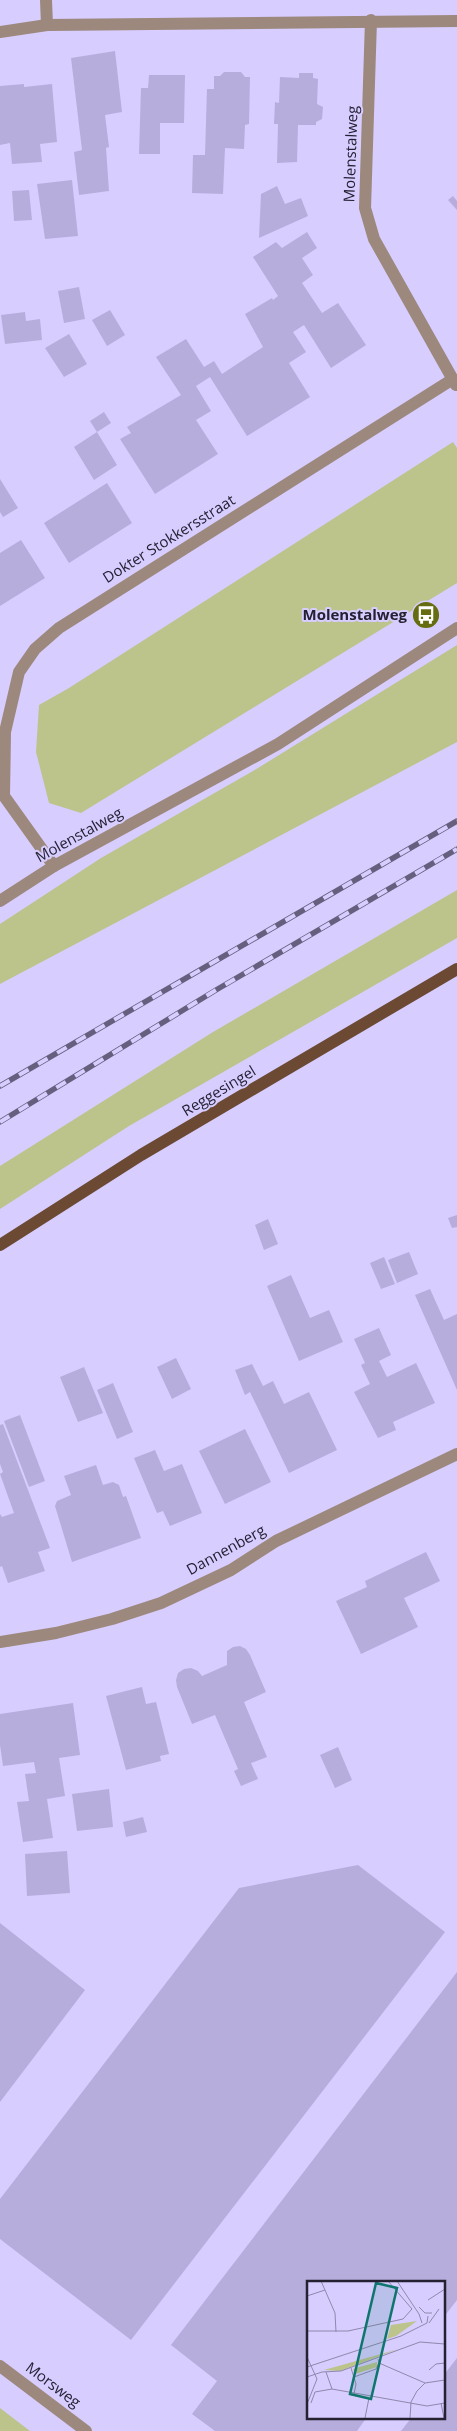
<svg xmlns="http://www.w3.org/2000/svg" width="457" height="2431" viewBox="0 0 457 2431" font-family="'Open Sans',sans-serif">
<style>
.green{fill:#bdc48b}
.building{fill:#b7addd}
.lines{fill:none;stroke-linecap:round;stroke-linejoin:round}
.minor{stroke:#9c887c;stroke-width:12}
.major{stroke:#6b4932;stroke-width:12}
.rail-casing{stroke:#66607e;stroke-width:5.5}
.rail{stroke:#d7cdff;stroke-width:4;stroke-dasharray:11;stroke-linecap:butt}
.labels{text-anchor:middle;stroke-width:4;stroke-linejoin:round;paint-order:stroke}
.street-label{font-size:15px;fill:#252133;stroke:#d7cdff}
.poi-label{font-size:15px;font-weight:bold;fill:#252133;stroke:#d7cdff;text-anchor:end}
.inset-road{fill:none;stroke:#9088ad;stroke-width:1}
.view{fill:#0f766e;fill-opacity:0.15;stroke:#0f766e;stroke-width:2.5}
.inset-edge{fill:none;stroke:#252133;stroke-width:2.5}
</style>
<rect width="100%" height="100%" fill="#d7cdff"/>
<g class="green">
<polygon points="453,442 457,448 457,583 81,813 49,803 36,752 39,705 69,688"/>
<polygon points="457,645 457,742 0,984 0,924 101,858 258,768"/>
<polygon points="457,890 457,938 129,1126 0,1209 0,1166 213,1032"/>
<polygon points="0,2408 30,2431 0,2431"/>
</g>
<g class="building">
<polygon points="115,51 122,112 105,115 109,147 106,148 109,191 79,195 74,152 82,150 71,58"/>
<polygon points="224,72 241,72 245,77 250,77 249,124 245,125 244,149 225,148 223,194 192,193 193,155 205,155 207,89 214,89 214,76 220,76"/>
<polygon points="299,73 313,73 313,78 318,79 317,104 323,107 322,119 316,122 316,125 298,125 297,162 277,163 278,124 274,124 275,102 279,103 280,77 299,78"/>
<polygon points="149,75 185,75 184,123 160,123 160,154 139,154 141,88 148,88"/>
<polygon points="24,84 24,87 52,84 57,142 40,144 42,162 12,164 10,143 0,145 0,86"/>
<polygon points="72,180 78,236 45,239 37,184"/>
<polygon points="277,186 285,204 301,198 308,216 259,238 261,194"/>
<polygon points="29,190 32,220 14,221 12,191"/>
<polygon points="453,196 457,201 457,210 448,200"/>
<polygon points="307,232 317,248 302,258 313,275 302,283 322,313 338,303 366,345 331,368 304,325 293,332 306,352 289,363 310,397 247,436 210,377 196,386 211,411 196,420 218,454 155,494 120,439 131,433 127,427 181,395 156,357 186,339 204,367 214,361 222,374 263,347 245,314 272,298 273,300 278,296 253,257 276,242 282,248"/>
<polygon points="79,287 85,319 64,323 58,291"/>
<polygon points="110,310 125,335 107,346 92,320"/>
<polygon points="25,312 26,321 40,319 42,340 5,344 1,315"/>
<polygon points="69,334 87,364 64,377 45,348"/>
<polygon points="104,412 111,423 97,432 90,421"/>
<polygon points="97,432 117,465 94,480 74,447"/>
<polygon points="0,479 18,508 3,517 0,512"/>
<polygon points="107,483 132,523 69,563 44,523"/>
<polygon points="21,540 45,578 0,606 0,553"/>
<polygon points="457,1215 457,1227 452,1228 448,1218"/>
<polygon points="268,1219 278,1244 264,1250 255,1225"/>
<polygon points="409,1252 418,1274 397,1283 388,1260"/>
<polygon points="384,1257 395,1284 381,1289 370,1263"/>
<polygon points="291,1275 310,1318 329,1310 343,1342 299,1361 267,1286"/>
<polygon points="430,1289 444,1320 457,1314 457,1390 415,1295"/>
<polygon points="379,1328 391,1355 379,1361 387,1377 416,1363 435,1403 393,1422 396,1430 378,1438 354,1392 370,1384 361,1365 365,1363 354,1339"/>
<polygon points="176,1358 191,1389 172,1399 157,1367"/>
<polygon points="252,1364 263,1386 273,1381 284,1404 309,1392 337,1450 289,1473 250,1392 245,1395 235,1370"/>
<polygon points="84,1367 103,1413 78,1422 60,1377"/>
<polygon points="113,1383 133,1432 117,1439 97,1390"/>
<polygon points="20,1415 45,1481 29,1487 4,1421"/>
<polygon points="3,1424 50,1548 38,1552 45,1571 8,1583 2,1566 0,1567 0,1514 2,1517 14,1513 0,1474 3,1472 0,1464 0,1425"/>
<polygon points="245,1429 271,1482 225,1504 199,1451"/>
<polygon points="155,1450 164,1471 182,1464 202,1513 170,1526 163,1511 157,1513 134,1458"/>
<polygon points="96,1465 103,1485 113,1482 119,1485 123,1497 126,1496 141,1538 72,1562 55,1506 57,1501 71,1495 64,1476"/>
<polygon points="426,1552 440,1581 404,1598 418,1627 361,1654 336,1601 367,1587 365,1581"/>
<polygon points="240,1646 246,1649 250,1655 266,1692 244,1702 267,1757 251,1763 258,1779 241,1786 234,1771 238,1769 215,1715 192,1724 177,1687 176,1680 178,1673 184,1669 191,1668 198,1671 202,1676 227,1665 227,1651 233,1647"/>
<polygon points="142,1687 146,1704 156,1702 169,1754 160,1756 161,1761 126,1770 106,1696"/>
<polygon points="73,1703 80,1755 59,1758 65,1796 47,1799 53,1838 23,1842 17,1802 29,1801 25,1774 36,1773 34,1762 3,1766 0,1745 0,1714"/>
<polygon points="338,1747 352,1780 335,1788 320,1755"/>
<polygon points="109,1789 113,1827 77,1831 72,1794"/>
<polygon points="143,1817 147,1832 126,1837 123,1822"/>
<polygon points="67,1851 70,1893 27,1896 25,1854"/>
<polygon points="358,1865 445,1932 131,2340 0,2239 0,2199 239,1888"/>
<polygon points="0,1923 85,1990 0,2102"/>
<polygon points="457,1972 457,2300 443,2318 443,2282 308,2282 308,2417 367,2417 357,2431 215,2431 192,2414 217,2381 171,2345"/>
<polygon points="457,2358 457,2431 401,2431 412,2417 443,2417 443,2376"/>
</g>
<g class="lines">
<g class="minor">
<polyline points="46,0 47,25"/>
<polyline points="371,20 365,208 374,239 456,385"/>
<polyline points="0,32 47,25 457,21"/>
<polyline points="54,866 4,796 5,732 19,672 35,649 59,628 453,379"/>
<polyline points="0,901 54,866 278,744 457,628"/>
<polyline points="0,1642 56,1633 112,1619 161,1603 231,1570 276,1541 457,1454"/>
<polyline points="0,2366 86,2431"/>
</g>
<polyline class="major" points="0,1245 141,1155 457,969"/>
<defs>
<g id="rail">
<polyline points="0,1086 457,821"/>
<polyline points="0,1122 216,990 457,849"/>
</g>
</defs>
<use href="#rail" class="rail-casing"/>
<use href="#rail" class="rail"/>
</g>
<defs>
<symbol id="bus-disc" viewBox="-11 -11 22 22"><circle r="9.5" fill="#666c10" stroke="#d7cdff"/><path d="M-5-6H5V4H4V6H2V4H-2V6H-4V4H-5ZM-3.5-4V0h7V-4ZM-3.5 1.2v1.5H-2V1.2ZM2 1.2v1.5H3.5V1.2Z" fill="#fff"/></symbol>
</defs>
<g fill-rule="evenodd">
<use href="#bus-disc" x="410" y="599" width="32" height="32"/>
</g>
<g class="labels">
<g class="street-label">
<text transform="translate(351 154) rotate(-88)" y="5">Molenstalweg</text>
<text transform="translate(169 539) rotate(-32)" y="5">Dokter Stokkersstraat</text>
<text transform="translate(79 835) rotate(-29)" y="5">Molenstalweg</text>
<text transform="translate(219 1091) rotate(-31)" y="5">Reggesingel</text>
<text transform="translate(226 1550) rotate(-29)" y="5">Dannenberg</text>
<text transform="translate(53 2385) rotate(37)" y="5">Morsweg</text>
</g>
<g class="poi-label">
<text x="407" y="620">Molenstalweg</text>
</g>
</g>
<g transform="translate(307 2281)">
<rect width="138" height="138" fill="#d7cdff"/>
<path d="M110,40L89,55L80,58L84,44ZM91,68L33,90L17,89L74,73ZM70,81V86L48,93L46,88Z" fill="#bdc48b"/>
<path class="inset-road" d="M14,0L28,32L29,51M90,0L112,33L115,42M0,15L18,9M121,19L138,8M112,26L118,32H125M122,42L132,28M0,50H41L96,38L105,28L81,0M0,76L10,98L0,123M71,78L72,82L118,102M0,86L94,55L120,42L121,35M44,87L49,103L47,113M122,89L129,83L138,82M19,91L25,108M0,96L15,91L34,90L113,61L138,63M47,96L69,88L72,82M4,122L8,111L25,108L120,125L138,122M134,122L137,137M58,137L62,117M103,137L104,121L110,110L118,102L138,99"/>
<path class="view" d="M69,2L90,7L64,118L43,113Z"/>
<rect width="138" height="138" class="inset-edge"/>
</g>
</svg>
